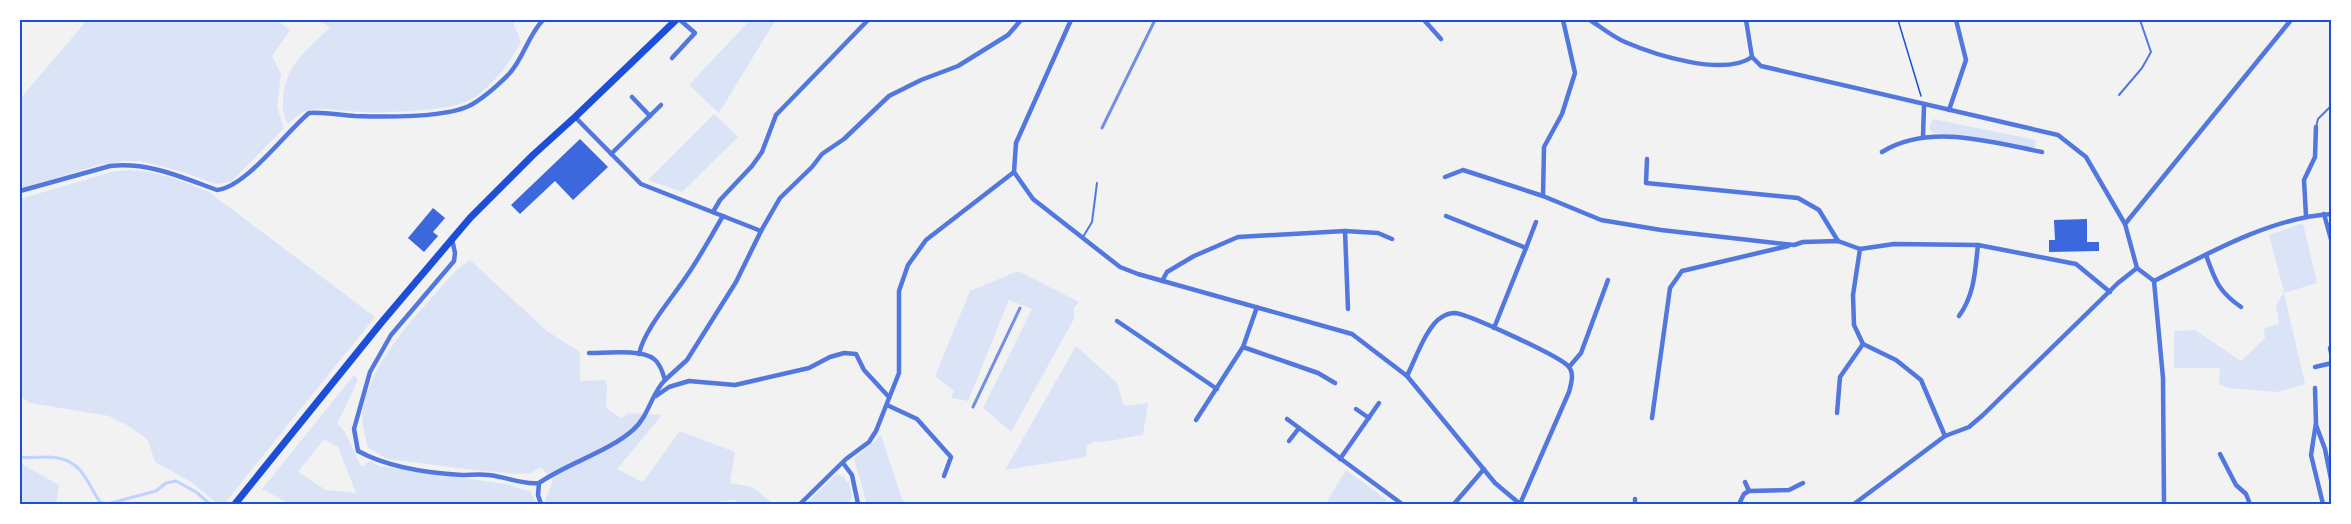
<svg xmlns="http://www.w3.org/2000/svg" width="2351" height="524" viewBox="0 0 2351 524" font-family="Ubuntu,sans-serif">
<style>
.green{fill:#dbe4f7;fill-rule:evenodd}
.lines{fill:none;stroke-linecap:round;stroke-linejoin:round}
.stream{stroke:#bfd3fe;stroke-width:3}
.building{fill:#3d67dc}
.path{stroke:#1d4ed8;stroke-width:1.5}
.service{stroke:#5277de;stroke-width:2}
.minor{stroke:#5277de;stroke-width:4.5}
.primary{stroke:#1d4ed8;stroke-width:7}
.rail{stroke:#7290e2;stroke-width:3}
.neatline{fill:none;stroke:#1d4ed8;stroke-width:2}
</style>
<rect width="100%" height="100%" fill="#f2f2f2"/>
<g class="green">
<polygon points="87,20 277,20 290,30 272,56 281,74 277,107 284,128 231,182 216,184 180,171 140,161 125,161 99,165 20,189 20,99"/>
<path d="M318,20H512L521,42C508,64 493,87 470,100C448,112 373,114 347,111C320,109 308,103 288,124C284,117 282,109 283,101C284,65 307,51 330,27Z"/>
<polygon points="750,20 775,21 719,113 689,85"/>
<polygon points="714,114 738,137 682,192 648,180"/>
<polygon points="1933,119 2036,140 2035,148 1965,136 1934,133 1929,128"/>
<path d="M129,170C157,171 183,181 209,192L375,317L224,504H218L191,482L155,462L148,440L127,425L109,416L30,403L20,396V199L111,172Z"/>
<polygon points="2303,223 2317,283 2284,293 2305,384 2277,392 2228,388 2219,384 2220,368 2174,368 2174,331 2195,330 2241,361 2265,338 2264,328 2279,324 2276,305 2284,292 2269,235"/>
<path d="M470,260L547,331L580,352V381L605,380L607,387L606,408L621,418L629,413L662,415L617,469L643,482L680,431L735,452L730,483L752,487L774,504H739L734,500L697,504H547L545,500L553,481L541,467L531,473L514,474L457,468L388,459L368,448C364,433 360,418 364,403C378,351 422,310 455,271Z"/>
<polygon points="1018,271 1079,302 1074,308 1074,319 1011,432 983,408 1032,309 1009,300 968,401 951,398 954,391 935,376 970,291"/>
<path d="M1076,346L1117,383L1124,406L1148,403L1143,435C1130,436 1104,444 1095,441L1087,446L1086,457L1005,470Z"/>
<path d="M354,375L358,380L337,424C347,429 354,455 362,467L370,461L379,466L506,484L531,492L537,504H290L262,489ZM324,439L338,447L356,493L326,490L298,472Z"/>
<polygon points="881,435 901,496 905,504 867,504 854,459"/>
<polygon points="20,463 59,485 56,504 20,504"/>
<polygon points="1346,470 1387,500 1384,504 1336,504 1327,501"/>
<polygon points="837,474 845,477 846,482 849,482 852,498 848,504 806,504"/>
</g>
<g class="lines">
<path class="stream" d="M20,457C32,459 46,455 58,458C83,462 88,485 100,502L107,504L156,491L166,483L176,481L196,492L210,504"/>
</g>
<g class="building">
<polygon points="580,139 608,167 573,200 555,181 520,214 511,205"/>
<polygon points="433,208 445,218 433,232 438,236 424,252 408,238"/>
<polygon points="2087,219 2087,242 2099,242 2099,251 2049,252 2049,240 2055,240 2054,220"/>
</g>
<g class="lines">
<polyline class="path" points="1898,20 1921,96"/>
<g class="service">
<polyline points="2119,95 2142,68 2151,52 2140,20"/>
<polyline points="2316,127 2318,119 2332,105"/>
<polyline points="1083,237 1092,222 1097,183"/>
</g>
<g class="minor">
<polyline points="1071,20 1016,143 1014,172 1033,199 1120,267 1138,274 1352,334 1407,376 1495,483 1520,504"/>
<polyline points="1424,20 1441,39"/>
<path d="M1590,20C1601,27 1613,37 1625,42C1655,55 1724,77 1752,57"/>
<polyline points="1746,20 1752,57"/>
<polyline points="1752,57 1761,66 2058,135 2086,157 2125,224 2137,268 2154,281"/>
<polyline points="672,58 695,33 680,20"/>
<polyline points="632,97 650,116"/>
<polyline points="1949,110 1966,60 1956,20"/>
<polyline points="575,117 641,184 761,231"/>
<polyline points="1923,136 1924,106"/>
<path d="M1882,152C1929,123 1991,142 2042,152"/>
<polyline points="611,154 661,105"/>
<polyline points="1647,159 1646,183 1798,198 1819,210 1838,241"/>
<polyline points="1445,177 1463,170 1543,196 1601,220 1661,230 1794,245 1803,242 1838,241 1860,249 1894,244 1978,245 2076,264 2110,292"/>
<path d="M20,191L110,166C149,162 181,177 217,190C246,187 285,133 309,113C325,112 339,115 355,116C384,117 443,118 469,106C484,98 497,86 509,74C524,58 527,37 543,20"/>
<polyline points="1543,196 1544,147 1562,114 1575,73 1563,20"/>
<polyline points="713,212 720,200 752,166 762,152 776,115 868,20"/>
<polyline points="2324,214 2332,243"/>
<polyline points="1446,216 1526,248 1494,328"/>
<polyline points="2306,216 2304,180 2315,157 2316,127"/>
<polyline points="2125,224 2291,20"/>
<polyline points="1345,231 1348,309"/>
<path d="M452,239L455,253L454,261L391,335L370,372L354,429L358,451C389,468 427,473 462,475C471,475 480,474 489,475C507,477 522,485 539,483"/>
<polyline points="1526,248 1536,222"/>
<polyline points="1860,249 1853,295 1854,325 1863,344 1896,360 1921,380 1945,436"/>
<path d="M2206,255C2215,280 2218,291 2241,307"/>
<polyline points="1162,281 1167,272 1194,256 1238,237 1345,231 1378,233 1392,239"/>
<polyline points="2154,281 2163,378 2164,504"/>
<path d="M2154,281C2207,254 2272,217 2332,214"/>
<path d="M1959,316C1975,294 1975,270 1978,245"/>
<polyline points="1117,321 1217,389"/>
<polyline points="1243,347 1318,373 1335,383"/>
<polyline points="2330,348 2332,357"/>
<path d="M639,354C644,330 672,298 686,277C700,257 711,236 723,216"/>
<polyline points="1569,367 1581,353 1608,280"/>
<polyline points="2315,367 2332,363"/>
<path d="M1407,376C1415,360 1427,325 1442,317C1445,315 1451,313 1455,313C1468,314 1559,356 1568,366C1575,373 1571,384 1569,392L1520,504"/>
<polyline points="665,380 687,360 736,282 761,231 780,198 812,167 822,154 844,139 889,96 921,80 958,66 1008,35 1021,20"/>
<polyline points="2315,388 2316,423 2311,455 2323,504"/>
<polyline points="656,396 669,387 689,381 735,385 809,368 830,357 844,353 856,354 864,370 888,396"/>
<polyline points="887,405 917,419 951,457 944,476"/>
<polyline points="1356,409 1369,418"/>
<polyline points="1837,413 1840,377 1863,344"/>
<polyline points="1652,418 1670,288 1682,271 1788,246"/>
<polyline points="1287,419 1402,504"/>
<polyline points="1196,420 1243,347 1257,307"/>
<polyline points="2316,425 2325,449 2332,484"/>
<polyline points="1289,441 1299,428"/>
<polyline points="2220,454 2236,485 2246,494 2250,504"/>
<polyline points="1340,459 1379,403"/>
<polyline points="843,463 852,475 858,504"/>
<polyline points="1745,482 1749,491"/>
<path d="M541,504L538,495L539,483C568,463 608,452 633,430C649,416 651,394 665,380C663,373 660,363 654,359C641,349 606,353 589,353"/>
<polyline points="800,504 846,459 869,442 876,431 899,373 899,291 908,265 926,240 1014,172"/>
<polyline points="1454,504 1484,469"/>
<polyline points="1635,504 1635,499"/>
<polyline points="1739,504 1744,494 1749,491 1789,490 1803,483"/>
<polyline points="1854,504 1945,436 1969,427 1983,415 2118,283 2137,268"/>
</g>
<polyline class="primary" points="235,504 381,323 470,218 533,155 575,117 676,20"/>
<g class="rail">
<polyline points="1102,128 1155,20"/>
<polyline points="973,407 1020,308"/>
</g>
</g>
<rect width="2351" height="524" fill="none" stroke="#ffffff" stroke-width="42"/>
<rect x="21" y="21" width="2309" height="482" class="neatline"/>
</svg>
